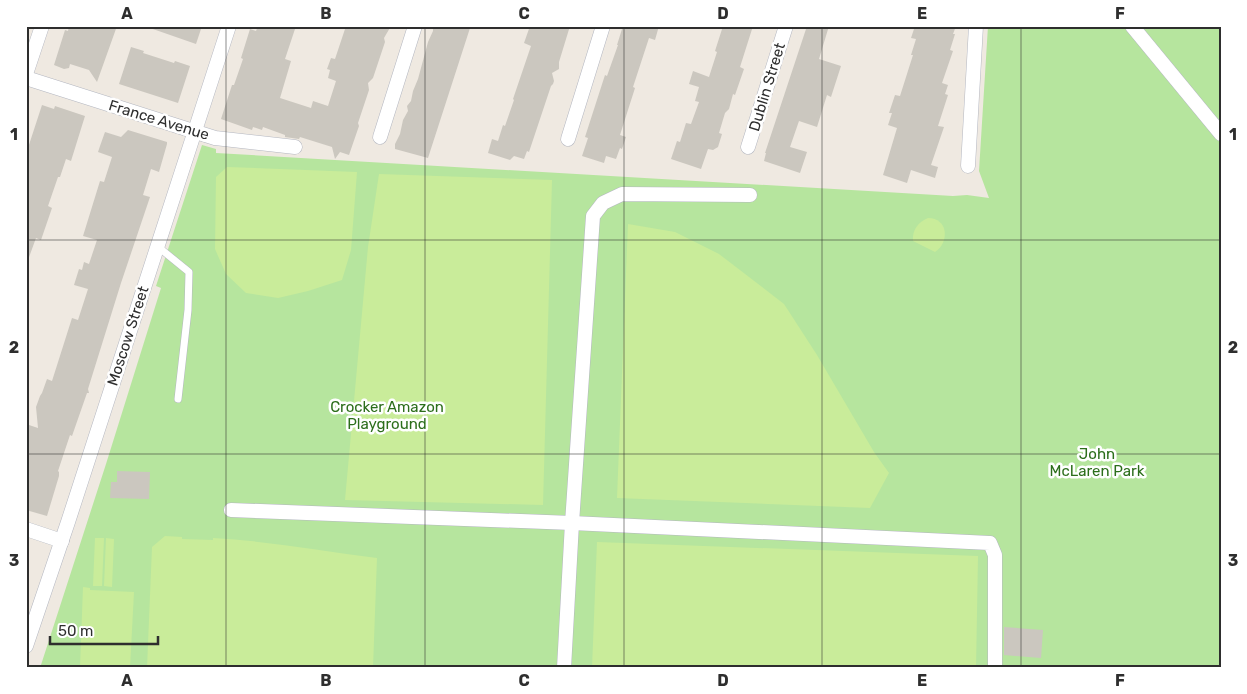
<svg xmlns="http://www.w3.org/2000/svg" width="1247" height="694" viewBox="0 0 1247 694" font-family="Rubik,sans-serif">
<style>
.green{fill:#b6e59e}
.pitch{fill:#c9ec9a}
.building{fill:#cbc7bf}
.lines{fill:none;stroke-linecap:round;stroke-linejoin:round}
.lane-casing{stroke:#b4b7c1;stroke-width:8}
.street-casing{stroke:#b4b7c1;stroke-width:15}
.lane{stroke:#fff;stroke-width:7}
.street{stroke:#fff;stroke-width:14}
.grid{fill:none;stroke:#2e2e2e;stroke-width:1;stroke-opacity:0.55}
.labels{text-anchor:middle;stroke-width:5;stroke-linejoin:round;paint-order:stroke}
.street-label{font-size:15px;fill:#2e2e2e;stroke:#fff}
.park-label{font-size:15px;fill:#2c6e1b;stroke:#fff}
.neatline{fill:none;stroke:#2e2e2e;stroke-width:2}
.grid-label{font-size:16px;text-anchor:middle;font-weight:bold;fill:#2e2e2e}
</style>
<rect width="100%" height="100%" fill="#efe9e1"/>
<polygon class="green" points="988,26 1221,26 1221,668 40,668 106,464 161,288 156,286 202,145 216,149 216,153 953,196 967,195 989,198 979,171"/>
<g class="pitch">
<polygon points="227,167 357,172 351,250 342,280 308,291 278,298 246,293 226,274 215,249 216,177"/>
<polygon points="379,174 552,180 543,505 345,500 368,247"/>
<path d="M928,218C948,218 950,242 935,252L913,241C912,230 918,222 928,218Z"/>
<polygon points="628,224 675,232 719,254 784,304 817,355 874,452 889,473 870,508 617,498"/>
<path d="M165,536L182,537V539L213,540V538C268,541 323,551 377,558L373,668H147L152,547Z"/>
<polygon points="95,538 104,538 102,586 93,586"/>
<polygon points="106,538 114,539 112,587 104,586"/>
<polygon points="597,542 978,556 976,668 592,668"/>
<polygon points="83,587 90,588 90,590 134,592 130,668 80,668"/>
</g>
<g class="building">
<polygon points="69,26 117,26 97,82 89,70 70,64 69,68 64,69 54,65 65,30 68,31"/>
<polygon points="150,26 202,26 196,44 150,28"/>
<polygon points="258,26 296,26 285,59 291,61 280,98 311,108 313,101 328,106 336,81 328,78 330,70 327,69 331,58 335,59 346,26 391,26 384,38 385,42 373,78 368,83 369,90 358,123 359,126 349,155 340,152 335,159 332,147 300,137 299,139 285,137 285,135 263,127 262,130 253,127 252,130 221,119 232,85 234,85 243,59 241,58 250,29 256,31"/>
<polygon points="433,26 464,26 470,28 428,158 395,149 395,144 400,134 403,120 408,111 407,106 411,101 413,91 418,79 428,42 433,31"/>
<polygon points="530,26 570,26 559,62 559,69 552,73 554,81 553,84 551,86 529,152 527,151 524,159 514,156 510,160 488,153 492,139 498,141 503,125 505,126 514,100 513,99 531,46 524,43"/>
<polygon points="621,26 659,26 655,40 649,38 633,87 635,88 620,135 626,137 622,149 620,148 616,159 606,156 604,163 582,156 588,138 585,137 605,75 607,76 618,45 617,45 622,29 621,29"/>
<polygon points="723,26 753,26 740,67 744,69 735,95 733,94 729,109 725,113 719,133 722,134 718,147 713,150 708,149 701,169 671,159 677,141 680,142 686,123 691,124 699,102 695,101 699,87 689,84 693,71 709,77 717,52 715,51"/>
<polygon points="807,26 829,26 819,59 841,66 831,97 827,95 817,127 799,121 790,147 807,152 800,173 764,161 766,153 765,153"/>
<polygon points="915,26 956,26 953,34 955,34 950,50 953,51 942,83 948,85 945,94 948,95 938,126 944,127 931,165 938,167 935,178 911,170 907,183 883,175 897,128 888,125 892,113 889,113 895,95 900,96 913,55 911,55 916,39 911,38"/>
<polygon points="131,47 144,51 143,53 174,63 175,61 190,66 178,103 119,84"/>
<polygon points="42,105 54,109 55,106 85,116 71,161 66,159 60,177 58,177 48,206 52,208 41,240 36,238 28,260 26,260 26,154"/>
<polygon points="128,130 167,142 167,144 159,172 151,169 143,195 150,197 121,283 88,389 89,393 87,393 72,436 70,435 58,471 59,472 59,476 47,516 26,510 26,433 29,425 38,428 36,407 40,396 42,393 47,379 52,381 72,318 78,320 88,289 74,285 79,269 82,270 84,262 89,264 97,240 83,236 100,181 104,182 112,157 98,152 100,146 105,132 121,137"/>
<polygon points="117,471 150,472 149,499 110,498 111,482 117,482"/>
<polygon points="1004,627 1043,630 1041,658 1004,655"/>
</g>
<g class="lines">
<defs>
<polyline id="lane" points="157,246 189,272 188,310 178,399"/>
<g id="street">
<polyline points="1132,26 1221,134"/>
<polyline points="26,74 42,26"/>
<polyline points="26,78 215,138 295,147"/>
<polyline points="380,137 415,26"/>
<polyline points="568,139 603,26"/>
<polyline points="748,147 786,26"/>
<polyline points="968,166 976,26"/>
<polyline points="231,510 572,523 990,543 995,555 995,668"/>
<polyline points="26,529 62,541"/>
<polyline points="26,646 68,522 229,26"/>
<polyline points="564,668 572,523 593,216 603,203 622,194 750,195"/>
</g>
</defs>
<use href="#lane" class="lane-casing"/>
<use href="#street" class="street-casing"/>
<use href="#lane" class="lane"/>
<use href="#street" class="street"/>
</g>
<path class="grid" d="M226,26V668M425,26V668M624,26V668M822,26V668M1021,26V668M26,240H1221M26,454H1221"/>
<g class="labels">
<g class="street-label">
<text transform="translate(767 87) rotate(-73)" y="5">Dublin Street</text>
<text transform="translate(159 120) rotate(17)" y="5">France Avenue</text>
<text transform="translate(128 336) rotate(-72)" y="5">Moscow Street</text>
</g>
<g class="park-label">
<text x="387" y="412">Crocker Amazon<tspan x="387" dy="17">Playground</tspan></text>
<text x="1097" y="459">John<tspan x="1097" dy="17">McLaren Park</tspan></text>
</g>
</g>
<rect width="1247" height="694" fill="none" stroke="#ffffff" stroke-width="55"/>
<path d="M50 636v8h108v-8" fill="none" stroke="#2e2e2e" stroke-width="2.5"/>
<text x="58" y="636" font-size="15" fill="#2e2e2e" stroke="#ffffff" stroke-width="4" paint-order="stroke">50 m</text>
<rect x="28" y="28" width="1192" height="638" class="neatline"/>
<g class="grid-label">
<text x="127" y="19">A</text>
<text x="326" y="19">B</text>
<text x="524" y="19">C</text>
<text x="723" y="19">D</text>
<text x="922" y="19">E</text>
<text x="1120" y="19">F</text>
<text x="14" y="140">1</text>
<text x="1233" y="140">1</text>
<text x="14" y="353">2</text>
<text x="1233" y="353">2</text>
<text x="14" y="566">3</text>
<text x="1233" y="566">3</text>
<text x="127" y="686">A</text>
<text x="326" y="686">B</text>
<text x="524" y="686">C</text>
<text x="723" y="686">D</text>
<text x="922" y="686">E</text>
<text x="1120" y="686">F</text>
</g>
</svg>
